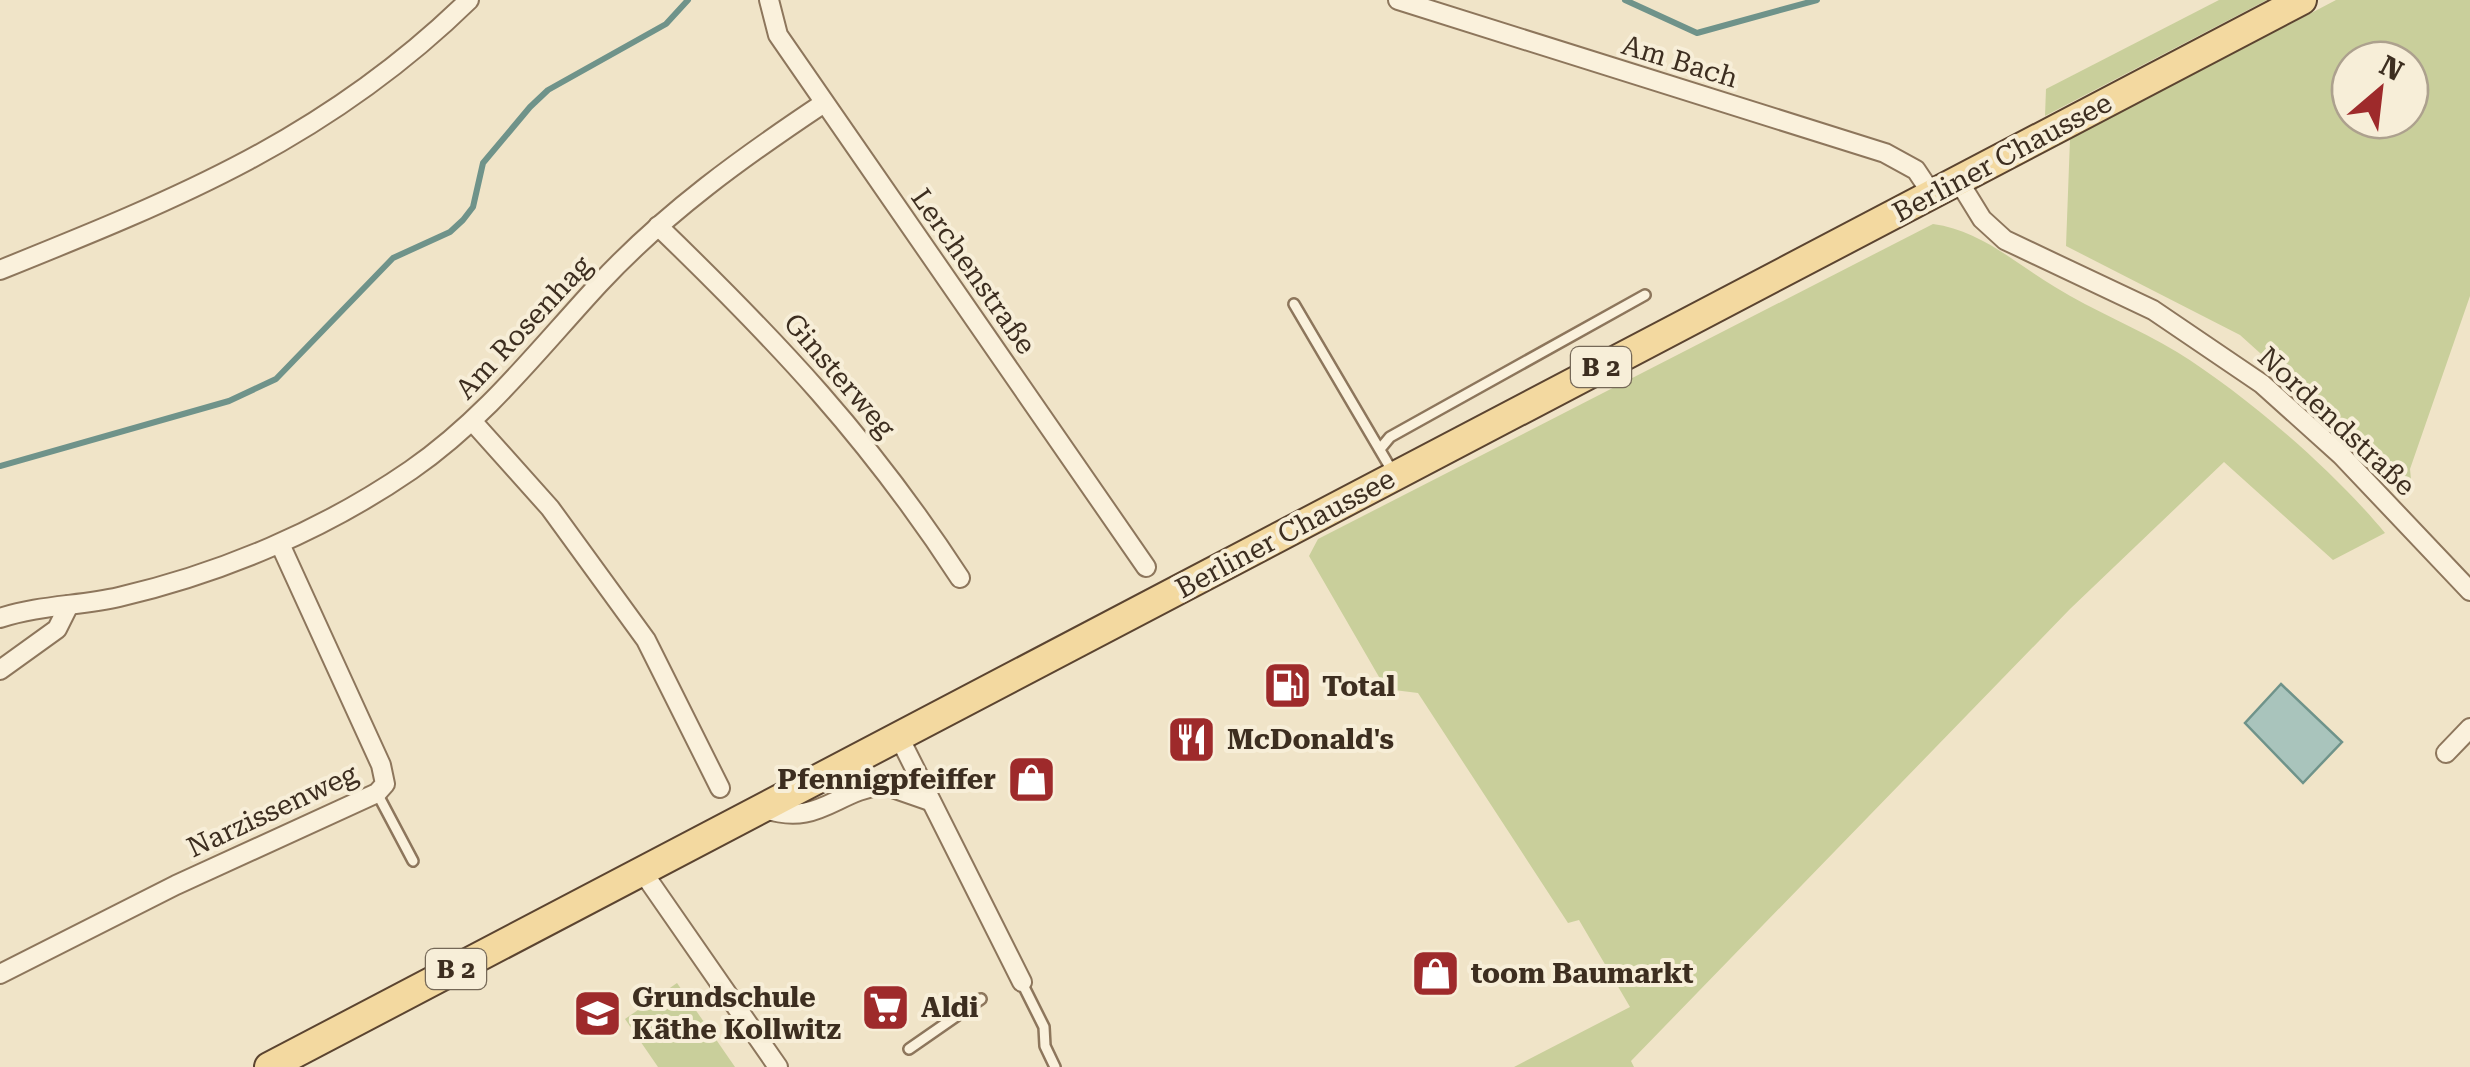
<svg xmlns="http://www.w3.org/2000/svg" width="2470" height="1067" viewBox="0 0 2470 1067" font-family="'Roboto Serif',serif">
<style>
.green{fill:#c9cf9b;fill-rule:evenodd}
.water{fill:#a9c4bc;stroke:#6f938a;stroke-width:2.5}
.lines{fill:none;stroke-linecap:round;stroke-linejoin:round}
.stream{stroke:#6f938a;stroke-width:6}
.service-casing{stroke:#8d765c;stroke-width:14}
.minor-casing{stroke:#8d765c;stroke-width:22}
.primary-casing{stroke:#5b4430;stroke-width:32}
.service{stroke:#faf1dc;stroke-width:9}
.minor{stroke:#faf1dc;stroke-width:18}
.primary{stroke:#f3d9a0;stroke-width:28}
.labels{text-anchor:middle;stroke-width:8;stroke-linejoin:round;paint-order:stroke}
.shield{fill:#f7eed8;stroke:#756857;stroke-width:2.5}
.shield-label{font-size:25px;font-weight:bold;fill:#3d2e20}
.street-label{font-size:28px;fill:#3d2e20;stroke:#f7eed8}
.poi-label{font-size:28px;font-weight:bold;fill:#3d2e20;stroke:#f7eed8;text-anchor:start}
</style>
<rect width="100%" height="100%" fill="#f0e4c8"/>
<g class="green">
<polygon points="2219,0 2267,0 2045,116 2046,89"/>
<path d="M2336,0H2470V296L2410,469L2412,490L2240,335L2066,246L2070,139ZM2350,60H2410V120H2350Z"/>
<path d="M1933,224C1980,230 2015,263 2055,287C2094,311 2137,328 2177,352C2245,394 2334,471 2385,533L2333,560L2224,462L2070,609L1631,1061L1634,1067H1514L1630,1007L1579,920L1568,923L1418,693L1386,689L1309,556L1318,539Z"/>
<polygon points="677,983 735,1067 658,1067 625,1019"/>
</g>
<polygon class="water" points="2281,684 2342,742 2303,783 2245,723"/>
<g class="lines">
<g class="stream">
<polyline points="1625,0 1697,33 1817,0"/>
<polyline points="0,466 229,401 276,379 393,258 450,232 463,220 473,207 483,163 530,107 548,90 666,24 688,0"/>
</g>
<defs>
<g id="service">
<polyline points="1294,304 1394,474"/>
<polyline points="1380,449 1390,437 1645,295"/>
<polyline points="377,793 413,861"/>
<polyline points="1022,983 1044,1027 1045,1046 1055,1067"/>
<polyline points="909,1049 981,999"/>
</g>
<g id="minor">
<polyline points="769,0 778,35 1146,567"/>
<polyline points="1398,0 1885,153 1916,170 1932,194"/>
<polyline points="1958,180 1982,219 2005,240 2153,310 2262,384 2341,455 2470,591"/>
<path d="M658,226C777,341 869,438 960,578"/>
<path d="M0,270C179,198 328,138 469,0"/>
<polyline points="473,422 550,508 646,640 720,788"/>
<path d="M0,618C39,605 80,606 119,597C222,573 324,530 411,470C486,418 538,350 599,284C666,212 743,157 824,103"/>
<polyline points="0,670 57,629 69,605"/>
<polyline points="899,737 1022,982"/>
<polyline points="2446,753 2470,728"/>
<path d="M762,808C819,828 835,790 884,785L930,801"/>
<polyline points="642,871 778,1067"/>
<polyline points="0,974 176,885 377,793 385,784 381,765 280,544"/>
</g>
<polyline id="primary" points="269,1067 2302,0"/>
</defs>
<use href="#service" class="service-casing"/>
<use href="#minor" class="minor-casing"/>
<use href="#primary" class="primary-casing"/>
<use href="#service" class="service"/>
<use href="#minor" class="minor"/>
<use href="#primary" class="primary"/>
</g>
<defs>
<symbol id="fuel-square" viewBox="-11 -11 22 22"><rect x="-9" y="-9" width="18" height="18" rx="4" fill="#9e2a2b" stroke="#f7eed8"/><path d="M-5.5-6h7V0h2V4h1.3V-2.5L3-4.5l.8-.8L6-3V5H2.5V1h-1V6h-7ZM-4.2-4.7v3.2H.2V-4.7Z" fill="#fff"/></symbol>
<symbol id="restaurant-square" viewBox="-11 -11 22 22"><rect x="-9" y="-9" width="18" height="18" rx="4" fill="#9e2a2b" stroke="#f7eed8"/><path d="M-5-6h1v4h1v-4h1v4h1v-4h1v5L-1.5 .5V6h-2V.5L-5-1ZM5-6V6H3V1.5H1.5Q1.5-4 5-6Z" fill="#fff"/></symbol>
<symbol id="shop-square" viewBox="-11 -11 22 22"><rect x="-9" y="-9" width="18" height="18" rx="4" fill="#9e2a2b" stroke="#f7eed8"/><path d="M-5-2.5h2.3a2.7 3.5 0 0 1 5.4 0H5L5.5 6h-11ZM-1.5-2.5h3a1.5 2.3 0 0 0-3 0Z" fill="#fff"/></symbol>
<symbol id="supermarket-square" viewBox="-11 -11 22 22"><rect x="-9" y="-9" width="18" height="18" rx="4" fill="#9e2a2b" stroke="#f7eed8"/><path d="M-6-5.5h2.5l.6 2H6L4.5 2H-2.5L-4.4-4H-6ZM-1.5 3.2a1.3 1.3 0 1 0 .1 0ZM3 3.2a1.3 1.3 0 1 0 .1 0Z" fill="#fff"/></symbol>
<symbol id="school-square" viewBox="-11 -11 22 22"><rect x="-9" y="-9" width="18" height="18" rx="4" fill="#9e2a2b" stroke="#f7eed8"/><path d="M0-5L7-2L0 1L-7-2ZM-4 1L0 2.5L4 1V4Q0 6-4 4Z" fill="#fff"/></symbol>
</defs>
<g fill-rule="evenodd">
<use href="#fuel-square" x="1260" y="658" width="55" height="55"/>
<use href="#restaurant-square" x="1164" y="712" width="55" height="55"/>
<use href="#shop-square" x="1004" y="752" width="55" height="55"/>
<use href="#shop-square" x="1408" y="946" width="55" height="55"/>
<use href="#supermarket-square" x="858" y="980" width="55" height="55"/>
<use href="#school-square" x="570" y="986" width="55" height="55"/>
</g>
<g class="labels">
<g class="shield">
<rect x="1571" y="347" width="60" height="40" rx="8"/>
<rect x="426" y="949" width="60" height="40" rx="8"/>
</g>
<g class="shield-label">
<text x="1601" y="376">B 2</text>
<text x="456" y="978">B 2</text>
</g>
<g class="street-label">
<text transform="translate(1680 61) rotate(17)" y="10">Am Bach</text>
<text transform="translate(2002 157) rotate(-28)" y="10">Berliner Chaussee</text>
<text transform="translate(974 271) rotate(55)" y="10">Lerchenstraße</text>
<text transform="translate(523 327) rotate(-47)" y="10">Am Rosenhag</text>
<text transform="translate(840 375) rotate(49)" y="10">Ginsterweg</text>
<text transform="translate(2337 421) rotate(43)" y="10">Nordendstraße</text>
<text transform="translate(1285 533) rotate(-28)" y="10">Berliner Chaussee</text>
<text transform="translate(272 810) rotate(-25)" y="10">Narzissenweg</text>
</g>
<g class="poi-label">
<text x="1322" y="696">Total</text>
<text x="1227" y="749">McDonald's</text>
<text x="996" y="789" text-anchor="end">Pfennigpfeiffer</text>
<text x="1471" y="983">toom Baumarkt</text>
<text x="632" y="1007">Grundschule<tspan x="632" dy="32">Käthe Kollwitz</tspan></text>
<text x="921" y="1017">Aldi</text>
</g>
</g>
<g transform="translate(2380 90) rotate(28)"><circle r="48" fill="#f7eed8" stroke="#ada18e" stroke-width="2.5"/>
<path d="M0-8L18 38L0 25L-18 38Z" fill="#9e2a2b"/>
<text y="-15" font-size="28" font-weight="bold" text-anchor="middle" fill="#3d2e20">N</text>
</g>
</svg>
